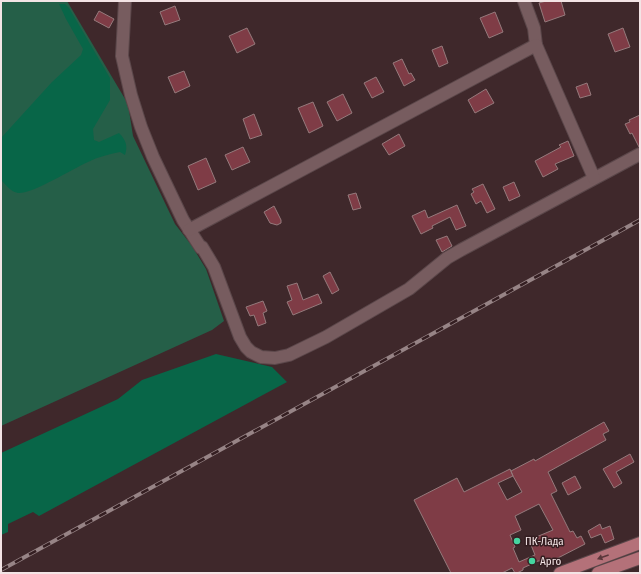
<svg xmlns="http://www.w3.org/2000/svg" width="641" height="574" viewBox="0 0 641 574" font-family="'Fira Sans Condensed',sans-serif">
<style>
.green{fill:#255f48}
.forest{fill:#086648}
.building{fill:#7f3c46;stroke:#957a7c;fill-rule:evenodd}
.lines{fill:none;stroke-linecap:round;stroke-linejoin:round}
.minor-casing{stroke:#5b474a;stroke-width:14}
.major-casing{stroke:#5b474a;stroke-width:14}
.minor{stroke:#775c5f;stroke-width:12}
.major{stroke:#b47179;stroke-width:12}
.rail-casing{stroke:#978486;stroke-width:4}
.rail{stroke:#341e21;stroke-width:2.5;stroke-dasharray:8;stroke-linecap:butt}
.oneway{fill:#5a373b}
.poi-dot{fill:#45d49f;stroke:#341e21;stroke-width:1.5}
.labels{text-anchor:middle;stroke-width:3;stroke-linejoin:round;paint-order:stroke}
.poi-label{font-size:11px;fill:#f3e4e5;stroke:#341e21;text-anchor:start}
</style>
<rect width="100%" height="100%" fill="#3f282b"/>
<polygon class="green" points="1,1 67,1 128,104 133,136 175,224 192,246 206,269 224,321 212,330 1,426"/>
<g class="forest">
<path d="M59,4H65L69,8L110,78V100L93,129L94,140L99,142L119,133C126,140 128,146 125,155L120,152C109,154 98,157 88,162C72,169 33,194 18,193C11,192 6,185 1,180V138L52,82L81,55L83,49L66,19Z"/>
<polygon points="216,354 272,367 287,382 39,516 33,512 8,524 8,532 1,535 1,453 118,399 142,380"/>
</g>
<g class="building">
<polygon points="546,1 561,1 565,15 545,22 539,3"/>
<polygon points="175,6 180,20 165,25 160,12"/>
<polygon points="99,11 114,19 109,28 94,20"/>
<polygon points="495,12 503,32 489,38 480,18"/>
<polygon points="247,28 255,44 237,53 229,36"/>
<polygon points="623,28 630,47 615,52 608,34"/>
<polygon points="442,46 448,63 439,67 432,50"/>
<polygon points="402,59 409,74 411,73 415,80 404,86 393,63"/>
<polygon points="184,71 190,86 175,93 168,77"/>
<polygon points="376,77 384,92 372,98 364,83"/>
<polygon points="587,83 591,95 580,98 576,87"/>
<polygon points="486,89 494,103 475,113 468,100"/>
<polygon points="343,94 352,113 337,121 327,102"/>
<polygon points="313,102 323,126 309,133 298,108"/>
<polygon points="254,114 262,135 250,139 243,119"/>
<polygon points="640,115 640,147 639,147 632,133 630,134 625,124 630,122 629,120"/>
<polygon points="399,134 405,146 389,155 382,144"/>
<polygon points="568,141 574,156 555,164 558,169 543,177 535,161 561,147 559,145"/>
<polygon points="243,147 250,162 232,170 225,155"/>
<polygon points="206,158 216,182 198,190 188,166"/>
<polygon points="514,182 520,196 509,201 503,187"/>
<polygon points="483,184 495,209 487,213 481,201 476,204 471,194 474,192 472,189"/>
<polygon points="356,193 361,208 353,210 348,195"/>
<polygon points="457,205 466,226 456,230 450,217 432,226 433,228 421,234 412,216 425,210 428,218"/>
<polygon points="274,206 281,220 281,223 277,225 270,223 264,212"/>
<polygon points="447,236 452,246 442,252 436,240"/>
<polygon points="330,272 339,290 332,294 323,276"/>
<polygon points="297,283 303,300 318,294 322,303 293,315 287,302 292,300 287,286"/>
<polygon points="263,301 267,311 263,313 266,323 258,326 254,315 250,316 246,307"/>
<path d="M604,422L609,431L603,434L606,440L548,472L557,491L551,494L570,532L573,531L577,538L581,536L585,544L554,560L553,558L541,563V561H538L523,568V570L517,573H515L512,568L502,573H451L414,500L457,478L464,492L510,469L513,476L511,471L534,459L535,461ZM513,476L522,492L507,500L498,483ZM539,504L553,530L529,540L535,555L519,562L513,548L515,547L510,535L521,530L515,516Z"/>
<polygon points="630,454 634,462 616,472 622,483 614,488 603,469"/>
<polygon points="575,476 581,488 568,495 562,483"/>
<polygon points="600,524 602,529 610,526 614,539 605,543 601,534 591,538 588,531"/>
</g>
<g class="lines">
<defs>
<g id="minor">
<polyline points="125,1 122,56 131,95 141,127 153,157 183,220 201,248 202,247 214,267 240,337 246,347 251,352 261,357 275,358 289,355 326,337 409,289 447,258 461,250 640,154"/>
<polyline points="524,1 534,28 536,45"/>
<polyline points="189,230 536,45 594,178"/>
</g>
<g id="major">
<polyline points="560,573 640,543"/>
<polyline points="598,573 640,558"/>
</g>
</defs>
<use href="#minor" class="minor-casing"/>
<use href="#major" class="major-casing"/>
<use href="#minor" class="minor"/>
<use href="#major" class="major"/>
<defs>
<polyline id="rail" points="1,570 640,220"/>
</defs>
<use href="#rail" class="rail-casing"/>
<use href="#rail" class="rail"/>
</g>
<defs><path id="oneway-solid" d="M-6-.8H1V-3.2L6.5 0L1 3.2V.8H-6Z"/></defs>
<use class="oneway" href="#oneway-solid" transform="translate(603 557) rotate(160)"/>
<g class="poi-dot">
<circle cx="517" cy="541" r="4"/>
<circle cx="532" cy="561" r="4"/>
</g>
<g class="labels">
<g class="poi-label">
<text x="525" y="545">ПК-Лада</text>
<text x="540" y="565">Арго</text>
</g>
</g>
<rect width="641" height="574" fill="none" stroke="#f3e4e5" stroke-width="4"/>
</svg>
